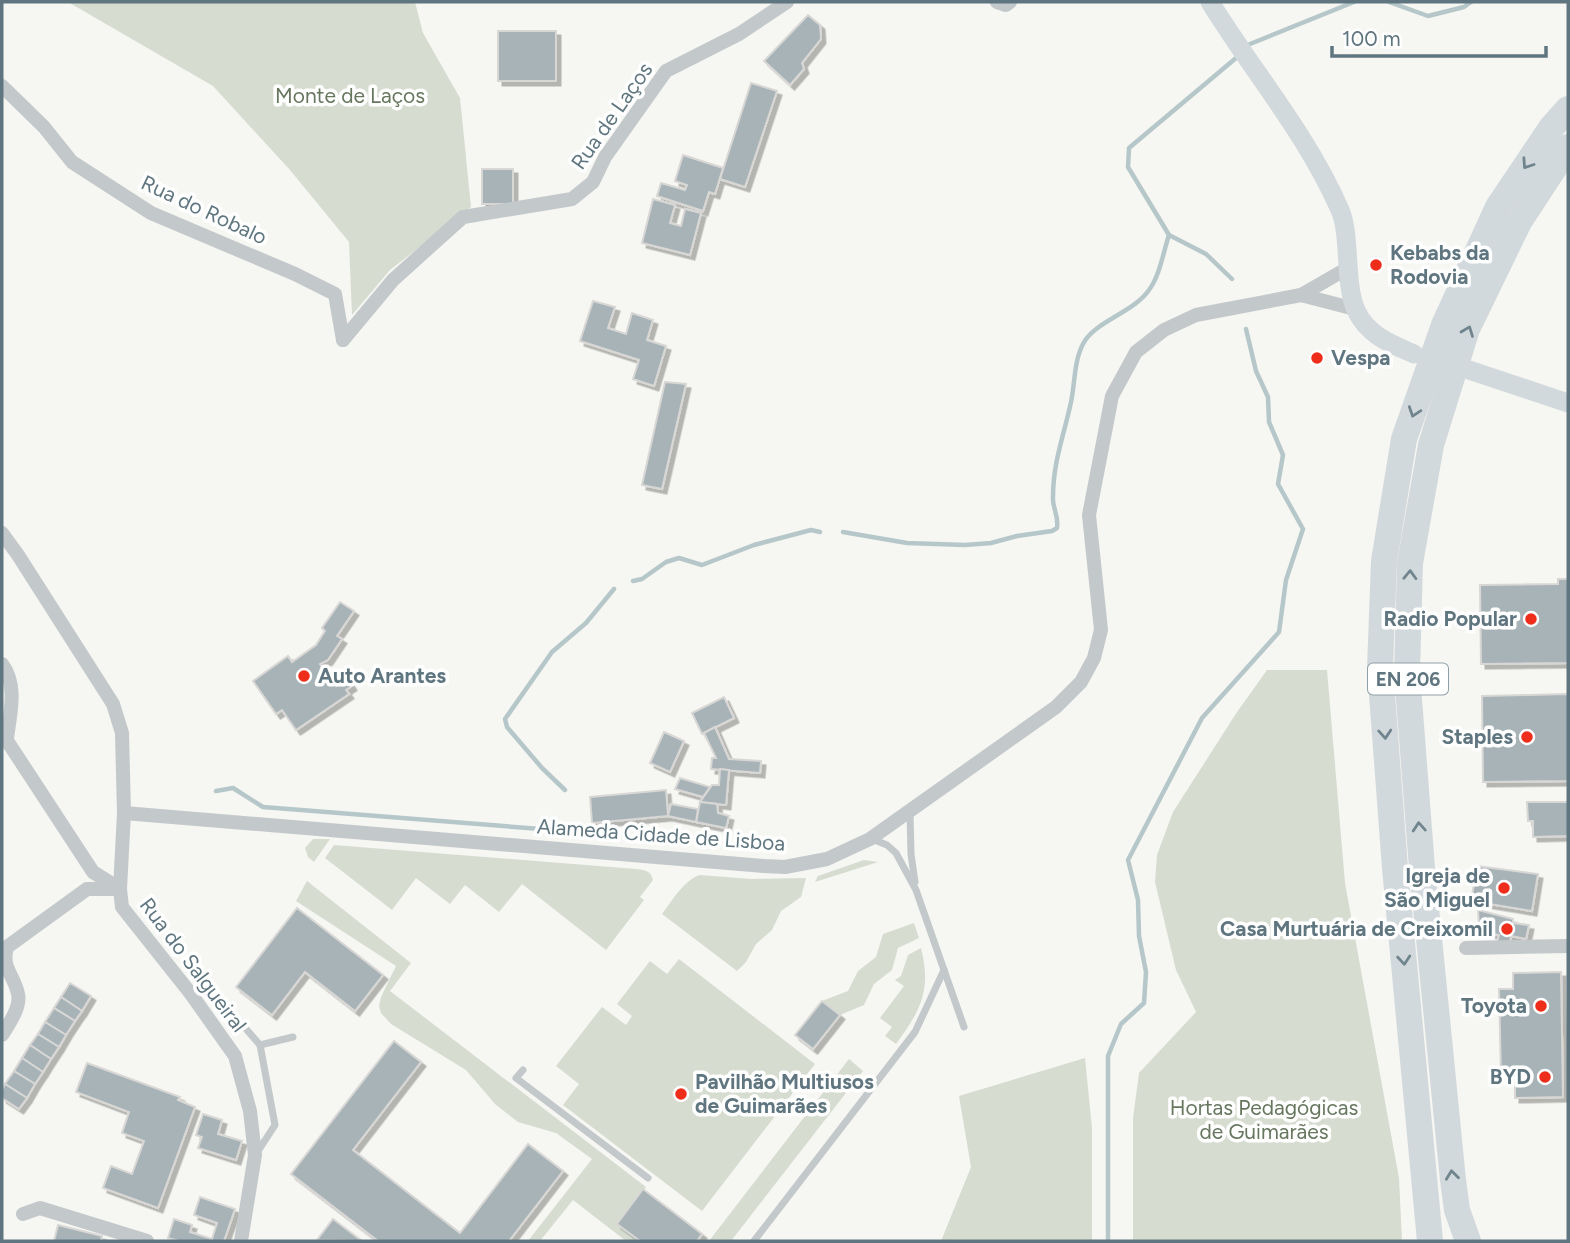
<svg xmlns="http://www.w3.org/2000/svg" width="1570" height="1243" viewBox="0 0 1570 1243" font-family="Figtree,sans-serif">
<style>
.green{fill:#d7dcd1}
.lines{fill:none;stroke-linecap:round;stroke-linejoin:round}
.stream{stroke:#b6c7c9;stroke-width:4.5}
.building{fill:#a7b3b7;stroke:#d8d7d5;stroke-width:2;filter:url(#shadow)}
.lane{stroke:#c3c8cb;stroke-width:7}
.street{stroke:#c3c8cb;stroke-width:14}
.secondary{stroke:#d2d9dc;stroke-width:19}
.highway{stroke:#d2d9dc;stroke-width:26}
.oneway{stroke:#70858e}
.poi-dot{fill:#ee2d1a;stroke:#fff;stroke-width:2.5}
.labels{text-anchor:middle;stroke-width:7;stroke-linejoin:round;paint-order:stroke}
.shield{fill:#fff;stroke:#8f9fa6;stroke-width:2}
.shield-label{font-size:19px;font-weight:bold;fill:#5f7680}
.park-label{font-size:21px;fill:#66775e;stroke:#fff}
.street-label{font-size:21px;fill:#5f7680;stroke:#fff}
.poi-label{font-size:21px;font-weight:bold;fill:#5f7680;stroke:#fff;text-anchor:end}
</style>
<defs>
<filter id="shadow"><feDropShadow dx="4.5" dy="4.5" stdDeviation="0" flood-color="#0004"/></filter>
</defs>
<rect width="100%" height="100%" fill="#f6f6f2"/>
<g class="green">
<polygon points="68,2 415,2 423,33 460,98 471,207 390,270 352,315 349,242 290,170 213,86"/>
<polygon points="1267,670 1327,670 1345,883 1399,1178 1402,1241 1133,1241 1133,1118 1139,1073 1196,1012 1176,970 1155,882 1157,855 1173,812 1237,712"/>
<polygon points="313,839 330,839 314,862 308,857 305,848"/>
<path d="M334,845L636,869C644,870 651,870 653,880L640,897L644,900L606,950L522,884L499,912L465,885L450,904L416,878L392,910L325,858Z"/>
<polygon points="864,860 878,862 815,882 818,876"/>
<path d="M700,875L751,879L806,878L801,897L781,911L772,930L756,944L746,962L737,971L662,914C672,901 684,880 700,875Z"/>
<polygon points="307,881 411,963 390,991 646,1187 617,1224 639,1241 626,1241 573,1200 540,1241 528,1241 592,1159 556,1133 518,1122 495,1104 466,1070 391,1024 381,1013 379,1006 381,997 396,966 296,901"/>
<polygon points="914,923 919,938 898,948 892,970 874,984 864,1005 840,1015 822,1001 848,991 858,971 876,957 883,934"/>
<path d="M921,948C932,991 920,1011 896,1044L885,1036L892,1027L880,1018L904,986L895,980L901,976L908,955Z"/>
<polygon points="679,959 815,1064 702,1211 563,1105 579,1084 556,1066 602,1007 626,1025 632,1016 617,1004 650,961 667,974"/>
<polygon points="1085,1058 1092,1128 1092,1241 941,1241 971,1167 959,1096"/>
<polygon points="849,1059 863,1071 731,1241 709,1241"/>
</g>
<g class="lines">
<g class="stream">
<polyline points="1389,2 1428,16 1464,7 1471,2"/>
<polyline points="1250,44 1354,2"/>
<polyline points="1232,279 1206,254 1169,235 1128,167 1129,148 1236,58"/>
<path d="M843,532L907,543L965,545L991,543L1017,536L1052,531L1057,528C1059,516 1052,507 1053,497C1053,462 1064,435 1071,402C1075,383 1074,361 1083,344C1095,321 1133,313 1149,290C1160,275 1163,253 1169,235"/>
<polyline points="633,581 642,579 666,562 679,558 702,565 754,545 811,530 820,532"/>
<polyline points="565,790 542,768 507,727 505,719 552,652 586,623 614,589"/>
<polyline points="216,791 233,788 263,807 579,832"/>
<polyline points="1108,1241 1108,1056 1121,1024 1144,1003 1146,972 1139,936 1138,900 1128,860 1202,718 1279,632 1286,580 1303,529 1278,484 1283,455 1269,422 1268,397 1256,371 1246,329"/>
</g>
</g>
<g class="building">
<polygon points="808,15 820,25 821,39 802,63 804,69 790,85 764,61"/>
<rect x="498" y="31" width="58" height="50"/>
<polygon points="751,83 777,91 745,187 720,179"/>
<polygon points="683,155 723,168 715,194 709,192 703,211 657,196 661,183 685,190 687,185 675,181"/>
<rect x="482" y="169" width="31" height="35"/>
<polygon points="653,199 675,205 670,223 681,226 685,209 701,213 690,255 642,243"/>
<polygon points="593,301 615,307 608,328 626,334 632,313 653,320 647,340 666,346 654,386 633,379 639,360 580,341"/>
<polygon points="665,382 686,384 662,489 642,485"/>
<polygon points="1558,579 1568,579 1568,663 1481,664 1480,585 1558,584"/>
<polygon points="340,602 354,611 337,636 342,639 328,660 320,664 336,686 347,678 352,686 346,690 349,694 296,730 282,710 276,714 253,681 288,656 292,662 316,645 325,631 322,628"/>
<polygon points="1568,694 1568,781 1483,782 1482,696"/>
<polygon points="724,697 734,718 702,734 692,713"/>
<polygon points="715,727 729,759 761,761 760,773 711,769 712,758 716,758 704,733"/>
<polygon points="664,732 684,741 670,772 650,763"/>
<polygon points="720,769 729,770 726,805 700,802 712,785 719,785"/>
<polygon points="680,778 710,787 703,797 675,789"/>
<polygon points="666,790 668,816 592,823 590,797"/>
<polygon points="700,802 717,804 718,813 729,816 726,828 696,822"/>
<polygon points="1527,802 1568,802 1568,836 1533,837 1533,821 1528,821"/>
<polygon points="671,804 698,809 696,822 668,816"/>
<polygon points="1477,866 1538,874 1532,911 1471,901"/>
<polygon points="297,908 383,975 355,1011 305,972 272,1015 236,987"/>
<polygon points="1478,910 1513,919 1513,923 1529,925 1526,939 1511,936 1510,943 1497,943 1499,935 1484,932 1485,926 1479,925"/>
<polygon points="1561,972 1563,1097 1515,1098 1515,1077 1501,1077 1499,989 1513,989 1513,973"/>
<polygon points="70,983 91,996 82,1011 61,997"/>
<polygon points="61,997 82,1011 75,1021 54,1008"/>
<polygon points="822,1001 840,1015 813,1049 795,1035"/>
<polygon points="54,1008 75,1021 66,1035 45,1022"/>
<polygon points="45,1022 66,1035 59,1047 38,1034"/>
<polygon points="38,1034 59,1047 51,1059 30,1045"/>
<polygon points="394,1041 421,1062 353,1150 460,1233 528,1144 563,1171 509,1241 378,1241 291,1174"/>
<polygon points="30,1045 51,1059 43,1072 22,1058"/>
<polygon points="22,1058 43,1072 35,1084 14,1071"/>
<polygon points="87,1063 180,1097 178,1100 195,1107 158,1208 103,1188 111,1166 132,1174 144,1141 122,1133 129,1112 76,1092"/>
<polygon points="14,1071 35,1084 27,1098 5,1084"/>
<polygon points="5,1084 27,1098 19,1109 2,1098 2,1090"/>
<polygon points="203,1114 222,1120 218,1134 242,1141 236,1160 198,1148 202,1137 196,1135"/>
<polygon points="643,1189 702,1234 697,1241 640,1241 617,1224"/>
<polygon points="200,1197 235,1209 224,1241 179,1241 168,1238 174,1219 192,1225 190,1232 212,1239 217,1223 194,1215"/>
<polygon points="333,1219 362,1241 317,1240"/>
<polygon points="58,1225 102,1236 101,1241 54,1241"/>
</g>
<g class="lines">
<g class="lane">
<polyline points="910,813 911,854 915,882"/>
<polyline points="872,839 887,845 896,853 916,890 964,1027"/>
<polyline points="226,1006 260,1045"/>
<polyline points="523,1070 516,1078 648,1178"/>
<polyline points="256,1154 275,1125 260,1045 293,1037"/>
<polyline points="754,1241 915,1032 944,970"/>
</g>
<g class="street">
<polyline points="997,2 1006,5 1010,2"/>
<polyline points="2,86 44,127 72,162 151,213 295,274 335,294 343,340"/>
<polyline points="1301,295 1355,309"/>
<polyline points="343,340 393,280 463,217 572,199 593,182 605,157 666,71 739,34 787,2"/>
<polyline points="2,533 18,555 113,704 122,733 124,813 120,889 122,907 191,994 235,1056 250,1111 255,1155 241,1241"/>
<path d="M2,664C18,685 10,714 7,738"/>
<path d="M2,733L93,872L120,889H87L7,947C1,969 14,974 18,994C21,1007 9,1024 2,1035"/>
<polyline points="124,813 764,866 785,867 827,859 870,839 1056,707 1081,682 1094,658 1101,630 1089,515 1112,396 1136,352 1164,330 1196,315 1301,295 1348,268"/>
<polyline points="1466,948 1568,946"/>
<polyline points="23,1214 40,1208 147,1241"/>
</g>
<g class="secondary">
<path d="M1210,2C1253,72 1307,134 1340,210C1351,235 1344,283 1356,310C1367,335 1391,344 1414,354"/>
<polyline points="1469,370 1568,403"/>
</g>
<g class="highway">
<polyline points="1430,1241 1395,868 1380,668 1384,561 1404,439 1444,325 1498,207 1551,128 1568,109"/>
<polyline points="1468,1241 1457,1210 1453,1180 1422,868 1407,673 1410,563 1431,445 1467,329 1519,222 1568,147"/>
</g>
</g>
<defs><path id="oneway-chevron" d="M-2-3.5L2.5 0L-2 3.5" fill="none" stroke-width="1.6" stroke-linecap="round" stroke-linejoin="round" transform="scale(1.75)"/></defs>
<g class="oneway">
<use href="#oneway-chevron" transform="translate(1527 164) rotate(124)"/>
<use href="#oneway-chevron" transform="translate(1468 331) rotate(-69)"/>
<use href="#oneway-chevron" transform="translate(1414 412) rotate(109)"/>
<use href="#oneway-chevron" transform="translate(1410 575) rotate(-88)"/>
<use href="#oneway-chevron" transform="translate(1385 734) rotate(86)"/>
<use href="#oneway-chevron" transform="translate(1419 827) rotate(-94)"/>
<use href="#oneway-chevron" transform="translate(1404 960) rotate(85)"/>
<use href="#oneway-chevron" transform="translate(1452 1175) rotate(-97)"/>
</g>
<g class="poi-dot">
<circle cx="1376" cy="265" r="7"/>
<circle cx="1317" cy="358" r="7"/>
<circle cx="1531" cy="619" r="7"/>
<circle cx="304" cy="676" r="7"/>
<circle cx="1527" cy="737" r="7"/>
<circle cx="1504" cy="888" r="7"/>
<circle cx="1507" cy="929" r="7"/>
<circle cx="1541" cy="1006" r="7"/>
<circle cx="1545" cy="1077" r="7"/>
<circle cx="681" cy="1094" r="7"/>
</g>
<g class="labels">
<rect class="shield" x="1368" y="663.5" width="80" height="31" rx="5"/>
<g class="shield-label">
<text x="1408" y="686">EN 206</text>
</g>
<g class="park-label">
<text x="350" y="103">Monte de Laços</text>
<text x="1264" y="1115">Hortas Pedagógicas<tspan x="1264" dy="24">de Guimarães</tspan></text>
</g>
<g class="street-label">
<text transform="translate(612 116) rotate(-55)" y="7">Rua de Laços</text>
<text transform="translate(204 210) rotate(25)" y="7">Rua do Robalo</text>
<text transform="translate(661 835) rotate(4)" y="7">Alameda Cidade de Lisboa</text>
<text transform="translate(193 965) rotate(53)" y="7">Rua do Salgueiral</text>
</g>
<g class="poi-label">
<text x="1390" y="260" text-anchor="start">Kebabs da<tspan x="1390" dy="24">Rodovia</tspan></text>
<text x="1331" y="365" text-anchor="start">Vespa</text>
<text x="1517" y="626">Radio Popular</text>
<text x="318" y="683" text-anchor="start">Auto Arantes</text>
<text x="1513" y="744">Staples</text>
<text x="1490" y="883">Igreja de<tspan x="1490" dy="24">São Miguel</tspan></text>
<text x="1493" y="936">Casa Murtuária de Creixomil</text>
<text x="1527" y="1013">Toyota</text>
<text x="1531" y="1084">BYD</text>
<text x="695" y="1089" text-anchor="start">Pavilhão Multiusos<tspan x="695" dy="24">de Guimarães</tspan></text>
</g>
</g>
<rect width="1570" height="1243" fill="none" stroke="#5f7680" stroke-width="7"/>
<path d="M1332 46v10h214v-10" fill="none" stroke="#5f7680" stroke-width="3.5"/>
<text x="1342" y="46" font-size="21" fill="#5f7680" stroke="#ffffff" stroke-width="5" paint-order="stroke">100 m</text>
</svg>
